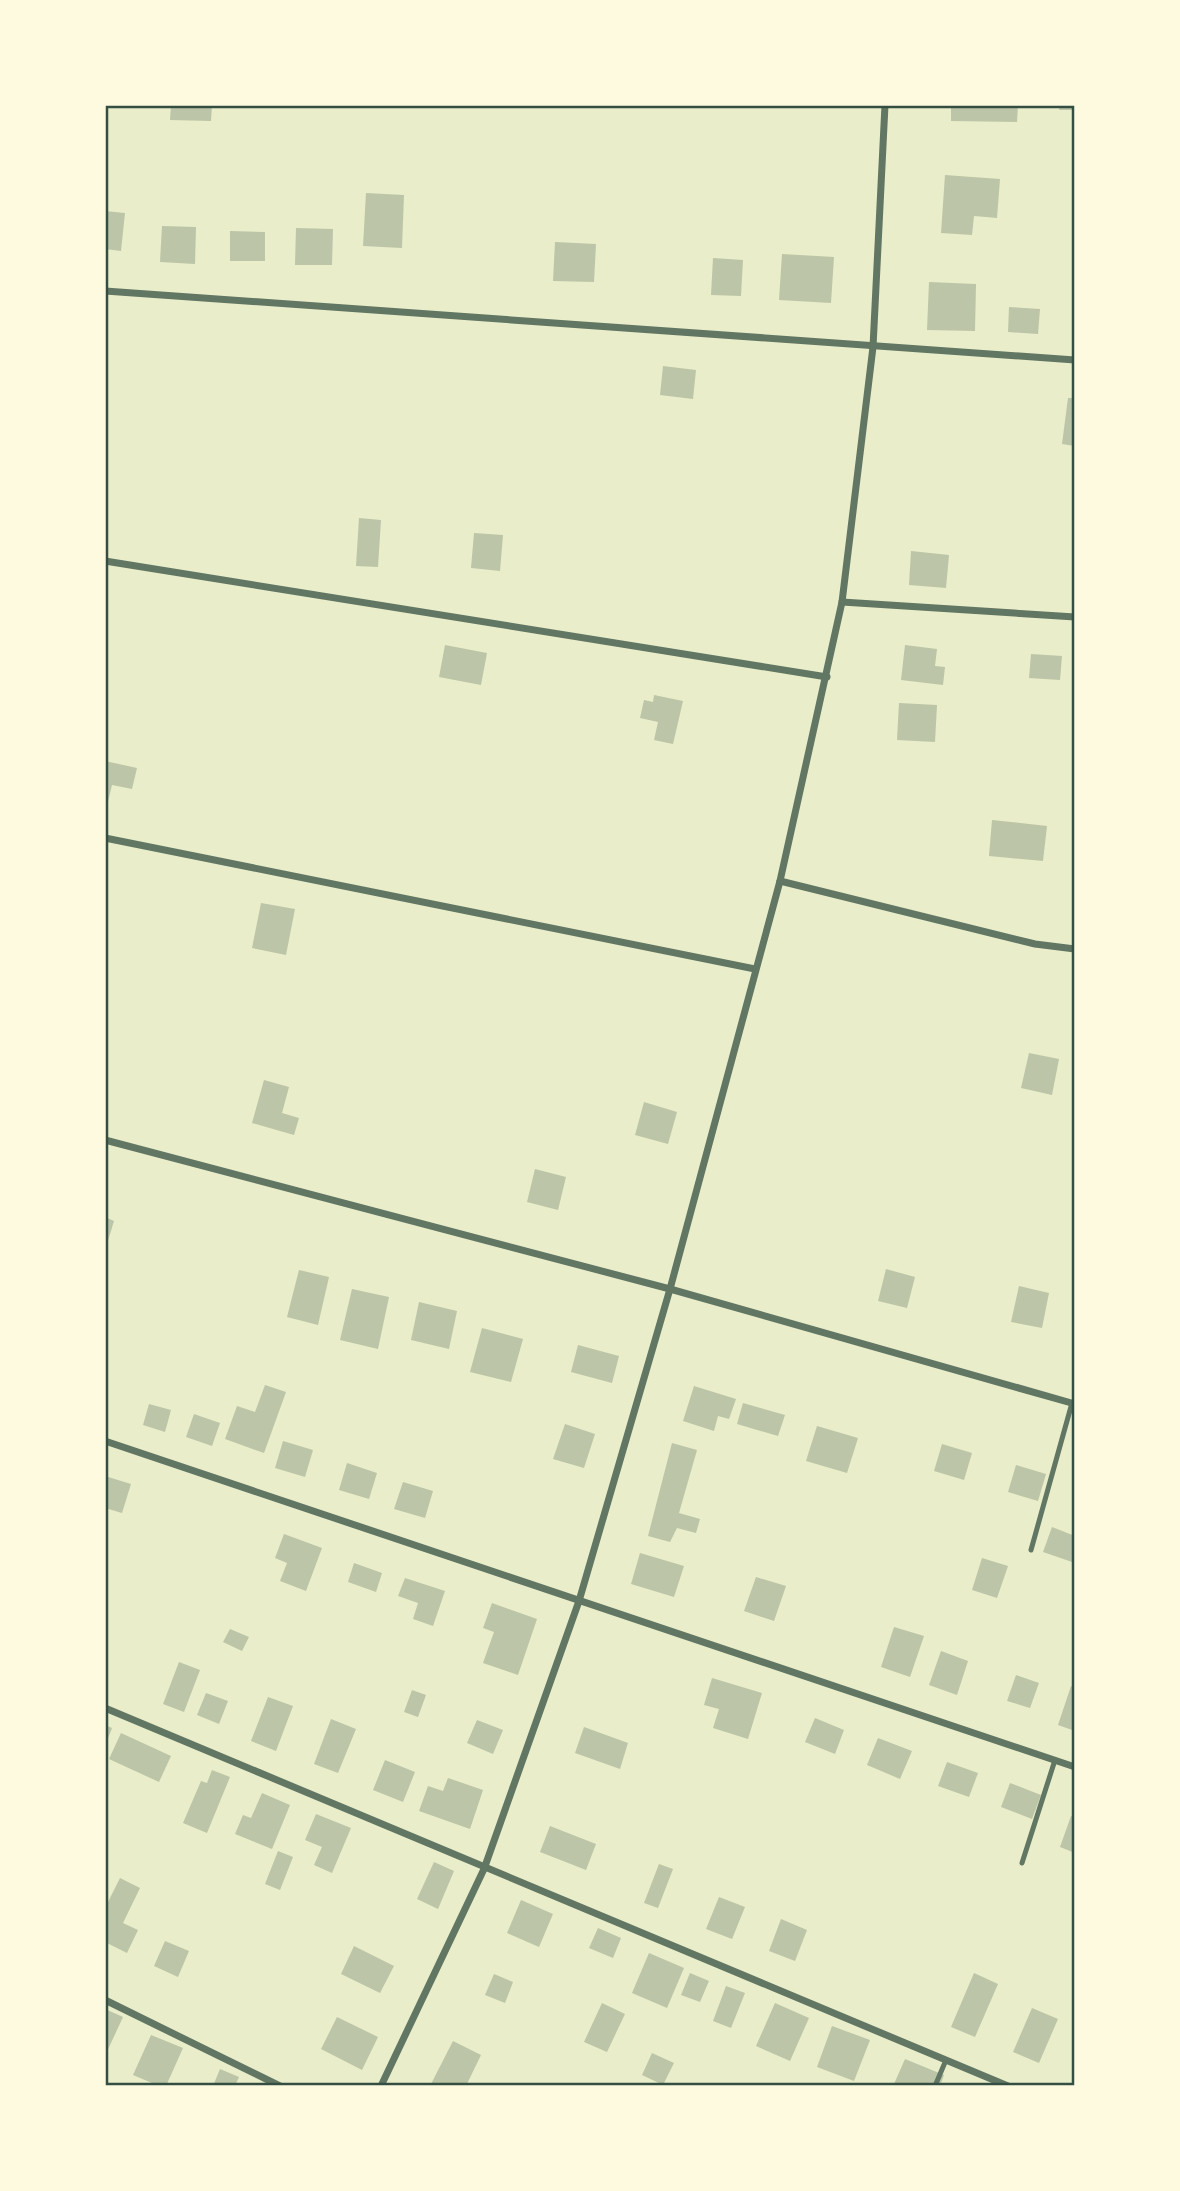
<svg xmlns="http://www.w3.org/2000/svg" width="1180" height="2191" viewBox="0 0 1180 2191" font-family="Montserrat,sans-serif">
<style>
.building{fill:#bcc5a7}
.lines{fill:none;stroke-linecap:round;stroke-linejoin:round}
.service{stroke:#617663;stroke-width:5}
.minor{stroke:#617663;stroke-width:7}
.neatline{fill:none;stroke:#344e41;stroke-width:2.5}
</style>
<rect width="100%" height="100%" fill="#e9edc9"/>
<g class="building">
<polygon points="171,105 212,105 211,121 170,120"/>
<polygon points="951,105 1018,105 1017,122 951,121"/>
<polygon points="1060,105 1075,105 1075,110 1059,110"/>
<polygon points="945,175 1000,179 997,218 974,216 972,235 941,233"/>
<polygon points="366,193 404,195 402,248 363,246"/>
<polygon points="105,211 125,213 121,251 105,249"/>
<polygon points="162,226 196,227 195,264 160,262"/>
<polygon points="296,228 333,229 332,265 295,265"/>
<polygon points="230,231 265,232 265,261 230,261"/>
<polygon points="555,242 596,244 594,282 553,281"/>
<polygon points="782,254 834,257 831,303 779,300"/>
<polygon points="713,258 743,260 741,296 711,295"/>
<polygon points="929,282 976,284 975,331 927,330"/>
<polygon points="1009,307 1040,309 1038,334 1008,332"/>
<polygon points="663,366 696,370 693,399 660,395"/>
<polygon points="1068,398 1075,398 1075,446 1062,444"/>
<polygon points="359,518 381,520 378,567 356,566"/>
<polygon points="474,533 503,535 500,571 471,568"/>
<polygon points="911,551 949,555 946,588 909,585"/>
<polygon points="445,645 487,653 481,685 439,677"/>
<polygon points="905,645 937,649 935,666 945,667 943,685 901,680"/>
<polygon points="1031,654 1062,656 1060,680 1029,678"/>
<polygon points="654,695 683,701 673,744 654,740 658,722 640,718 644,700 653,702"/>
<polygon points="899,703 937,705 935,742 897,740"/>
<polygon points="105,761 137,768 132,789 112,785 106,810"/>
<polygon points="992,820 1047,826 1043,861 989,856"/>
<polygon points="261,903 295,909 286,955 252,948"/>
<polygon points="1029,1053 1059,1059 1052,1095 1021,1088"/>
<polygon points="264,1080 289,1087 282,1113 299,1118 294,1135 252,1123"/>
<polygon points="644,1102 677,1112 668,1144 635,1135"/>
<polygon points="535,1169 566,1177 558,1210 527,1202"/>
<polygon points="105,1217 114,1221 106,1247 105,1247"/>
<polygon points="886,1269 915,1277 907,1308 878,1301"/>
<polygon points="299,1270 329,1277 318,1325 287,1317"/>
<polygon points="1019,1286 1049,1293 1042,1328 1011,1322"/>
<polygon points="352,1289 389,1297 378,1349 340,1340"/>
<polygon points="419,1302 457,1311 449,1349 411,1340"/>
<polygon points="482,1328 523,1339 511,1382 470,1372"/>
<polygon points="578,1345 619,1356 612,1383 571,1372"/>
<polygon points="265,1385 286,1392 264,1453 225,1439 237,1406 255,1412"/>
<polygon points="694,1386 736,1399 729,1419 718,1416 714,1431 683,1421"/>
<polygon points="743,1403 785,1415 778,1436 737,1424"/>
<polygon points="149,1404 171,1410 165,1432 143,1425"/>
<polygon points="194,1414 220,1423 212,1446 186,1437"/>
<polygon points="565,1424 595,1434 584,1468 553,1459"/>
<polygon points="817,1426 858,1438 847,1473 806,1461"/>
<polygon points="283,1441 313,1450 305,1477 275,1468"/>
<polygon points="672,1443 697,1450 679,1513 700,1519 696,1533 677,1528 670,1542 648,1536"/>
<polygon points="942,1444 972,1453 964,1480 934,1471"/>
<polygon points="347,1463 377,1473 369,1499 339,1490"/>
<polygon points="1016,1465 1046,1474 1038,1501 1008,1492"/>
<polygon points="105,1476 131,1484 122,1513 105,1508"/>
<polygon points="403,1482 433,1491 425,1518 394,1509"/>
<polygon points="1052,1527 1075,1536 1075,1563 1043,1552"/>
<polygon points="284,1534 322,1548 306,1591 280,1581 287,1563 275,1558"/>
<polygon points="640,1553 684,1566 674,1597 631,1584"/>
<polygon points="982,1558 1008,1566 997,1598 972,1590"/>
<polygon points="354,1563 382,1573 376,1592 348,1582"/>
<polygon points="756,1577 786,1586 774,1621 744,1611"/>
<polygon points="405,1578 445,1591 433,1626 413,1619 418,1603 398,1596"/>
<polygon points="492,1603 537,1619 518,1675 483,1663 494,1632 483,1628"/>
<polygon points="894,1627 924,1636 910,1677 881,1667"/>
<polygon points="230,1629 249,1637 242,1651 223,1642"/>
<polygon points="941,1651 968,1661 957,1695 929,1685"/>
<polygon points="179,1662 200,1670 184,1712 163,1704"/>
<polygon points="1016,1675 1039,1683 1030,1708 1007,1701"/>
<polygon points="712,1678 762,1693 748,1739 713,1728 719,1709 704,1705"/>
<polygon points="1071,1686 1075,1687 1075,1731 1058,1725"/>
<polygon points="412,1690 426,1695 418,1717 404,1712"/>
<polygon points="206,1693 228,1701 219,1724 197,1715"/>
<polygon points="268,1697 293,1706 276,1751 251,1741"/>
<polygon points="815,1718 844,1730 835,1754 805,1742"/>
<polygon points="331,1719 356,1729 338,1773 314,1764"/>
<polygon points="477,1720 503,1730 493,1754 467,1743"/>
<polygon points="105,1725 112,1728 105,1746"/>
<polygon points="584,1727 628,1743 620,1769 575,1753"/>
<polygon points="121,1733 171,1756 159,1782 109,1759"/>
<polygon points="878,1738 912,1751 900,1779 867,1765"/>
<polygon points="385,1760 415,1772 403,1802 373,1790"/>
<polygon points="947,1762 978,1773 969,1797 938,1786"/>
<polygon points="212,1770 230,1777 207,1833 183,1823 201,1781 207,1783"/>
<polygon points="448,1778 483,1790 470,1829 419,1811 428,1786 443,1791"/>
<polygon points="1010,1783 1041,1795 1032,1819 1001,1807"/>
<polygon points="262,1793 290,1805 272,1849 235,1834 243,1815 251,1818"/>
<polygon points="316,1814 351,1828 332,1873 314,1865 322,1847 305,1840"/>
<polygon points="1071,1816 1075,1818 1075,1853 1060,1847"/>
<polygon points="550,1826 596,1844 586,1870 540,1852"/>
<polygon points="278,1851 293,1857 280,1890 265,1884"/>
<polygon points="434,1862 454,1871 438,1909 417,1899"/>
<polygon points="659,1864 673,1869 658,1908 644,1903"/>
<polygon points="120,1878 140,1888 123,1923 138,1930 127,1953 105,1942 105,1908"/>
<polygon points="719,1897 745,1907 732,1939 706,1929"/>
<polygon points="521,1900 553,1914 539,1947 507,1933"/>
<polygon points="781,1919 807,1930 795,1961 769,1951"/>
<polygon points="598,1928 621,1938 613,1958 589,1948"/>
<polygon points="165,1941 189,1951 178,1977 154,1966"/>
<polygon points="354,1946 394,1966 380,1993 341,1974"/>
<polygon points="649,1953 684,1968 667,2008 632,1993"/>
<polygon points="690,1973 709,1981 700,2002 681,1995"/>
<polygon points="974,1973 998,1984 975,2037 951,2027"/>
<polygon points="494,1974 513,1982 505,2003 485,1995"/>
<polygon points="726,1986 745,1993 731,2028 713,2021"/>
<polygon points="602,2003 625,2014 607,2052 584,2042"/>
<polygon points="775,2003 809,2018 790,2061 756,2046"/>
<polygon points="1032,2008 1058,2019 1039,2063 1013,2052"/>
<polygon points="105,2009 123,2017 105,2056"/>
<polygon points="337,2017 378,2037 362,2070 321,2049"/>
<polygon points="832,2026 870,2040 854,2081 817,2067"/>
<polygon points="151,2035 183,2048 166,2086 159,2086 133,2075"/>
<polygon points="453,2041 481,2055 466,2086 430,2086"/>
<polygon points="652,2053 674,2063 663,2085 642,2075"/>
<polygon points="905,2059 944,2075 940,2086 900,2086 894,2084"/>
<polygon points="220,2069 239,2077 235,2086 213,2086"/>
</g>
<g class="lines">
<g class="service">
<polyline points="1031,1550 1072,1403"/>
<polyline points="1022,1863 1055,1760"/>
<polyline points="935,2086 946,2060"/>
</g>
<g class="minor">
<polyline points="105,291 1075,360"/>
<polyline points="105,561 827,677"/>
<polyline points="842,602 1075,617"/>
<polyline points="105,838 755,969"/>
<polyline points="780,881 1035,944 1075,949"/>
<polyline points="105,1140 670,1289 1075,1404"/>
<polyline points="105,1441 1075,1767"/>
<polyline points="105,1708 1008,2086"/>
<polyline points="105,2000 280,2086"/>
<polyline points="381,2086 484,1869 579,1601 670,1289 780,881 842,602 873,347 885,105"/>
</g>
</g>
<rect width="1180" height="2191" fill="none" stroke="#fefae0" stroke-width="214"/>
<rect x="107" y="107" width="966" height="1977" class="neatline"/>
</svg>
